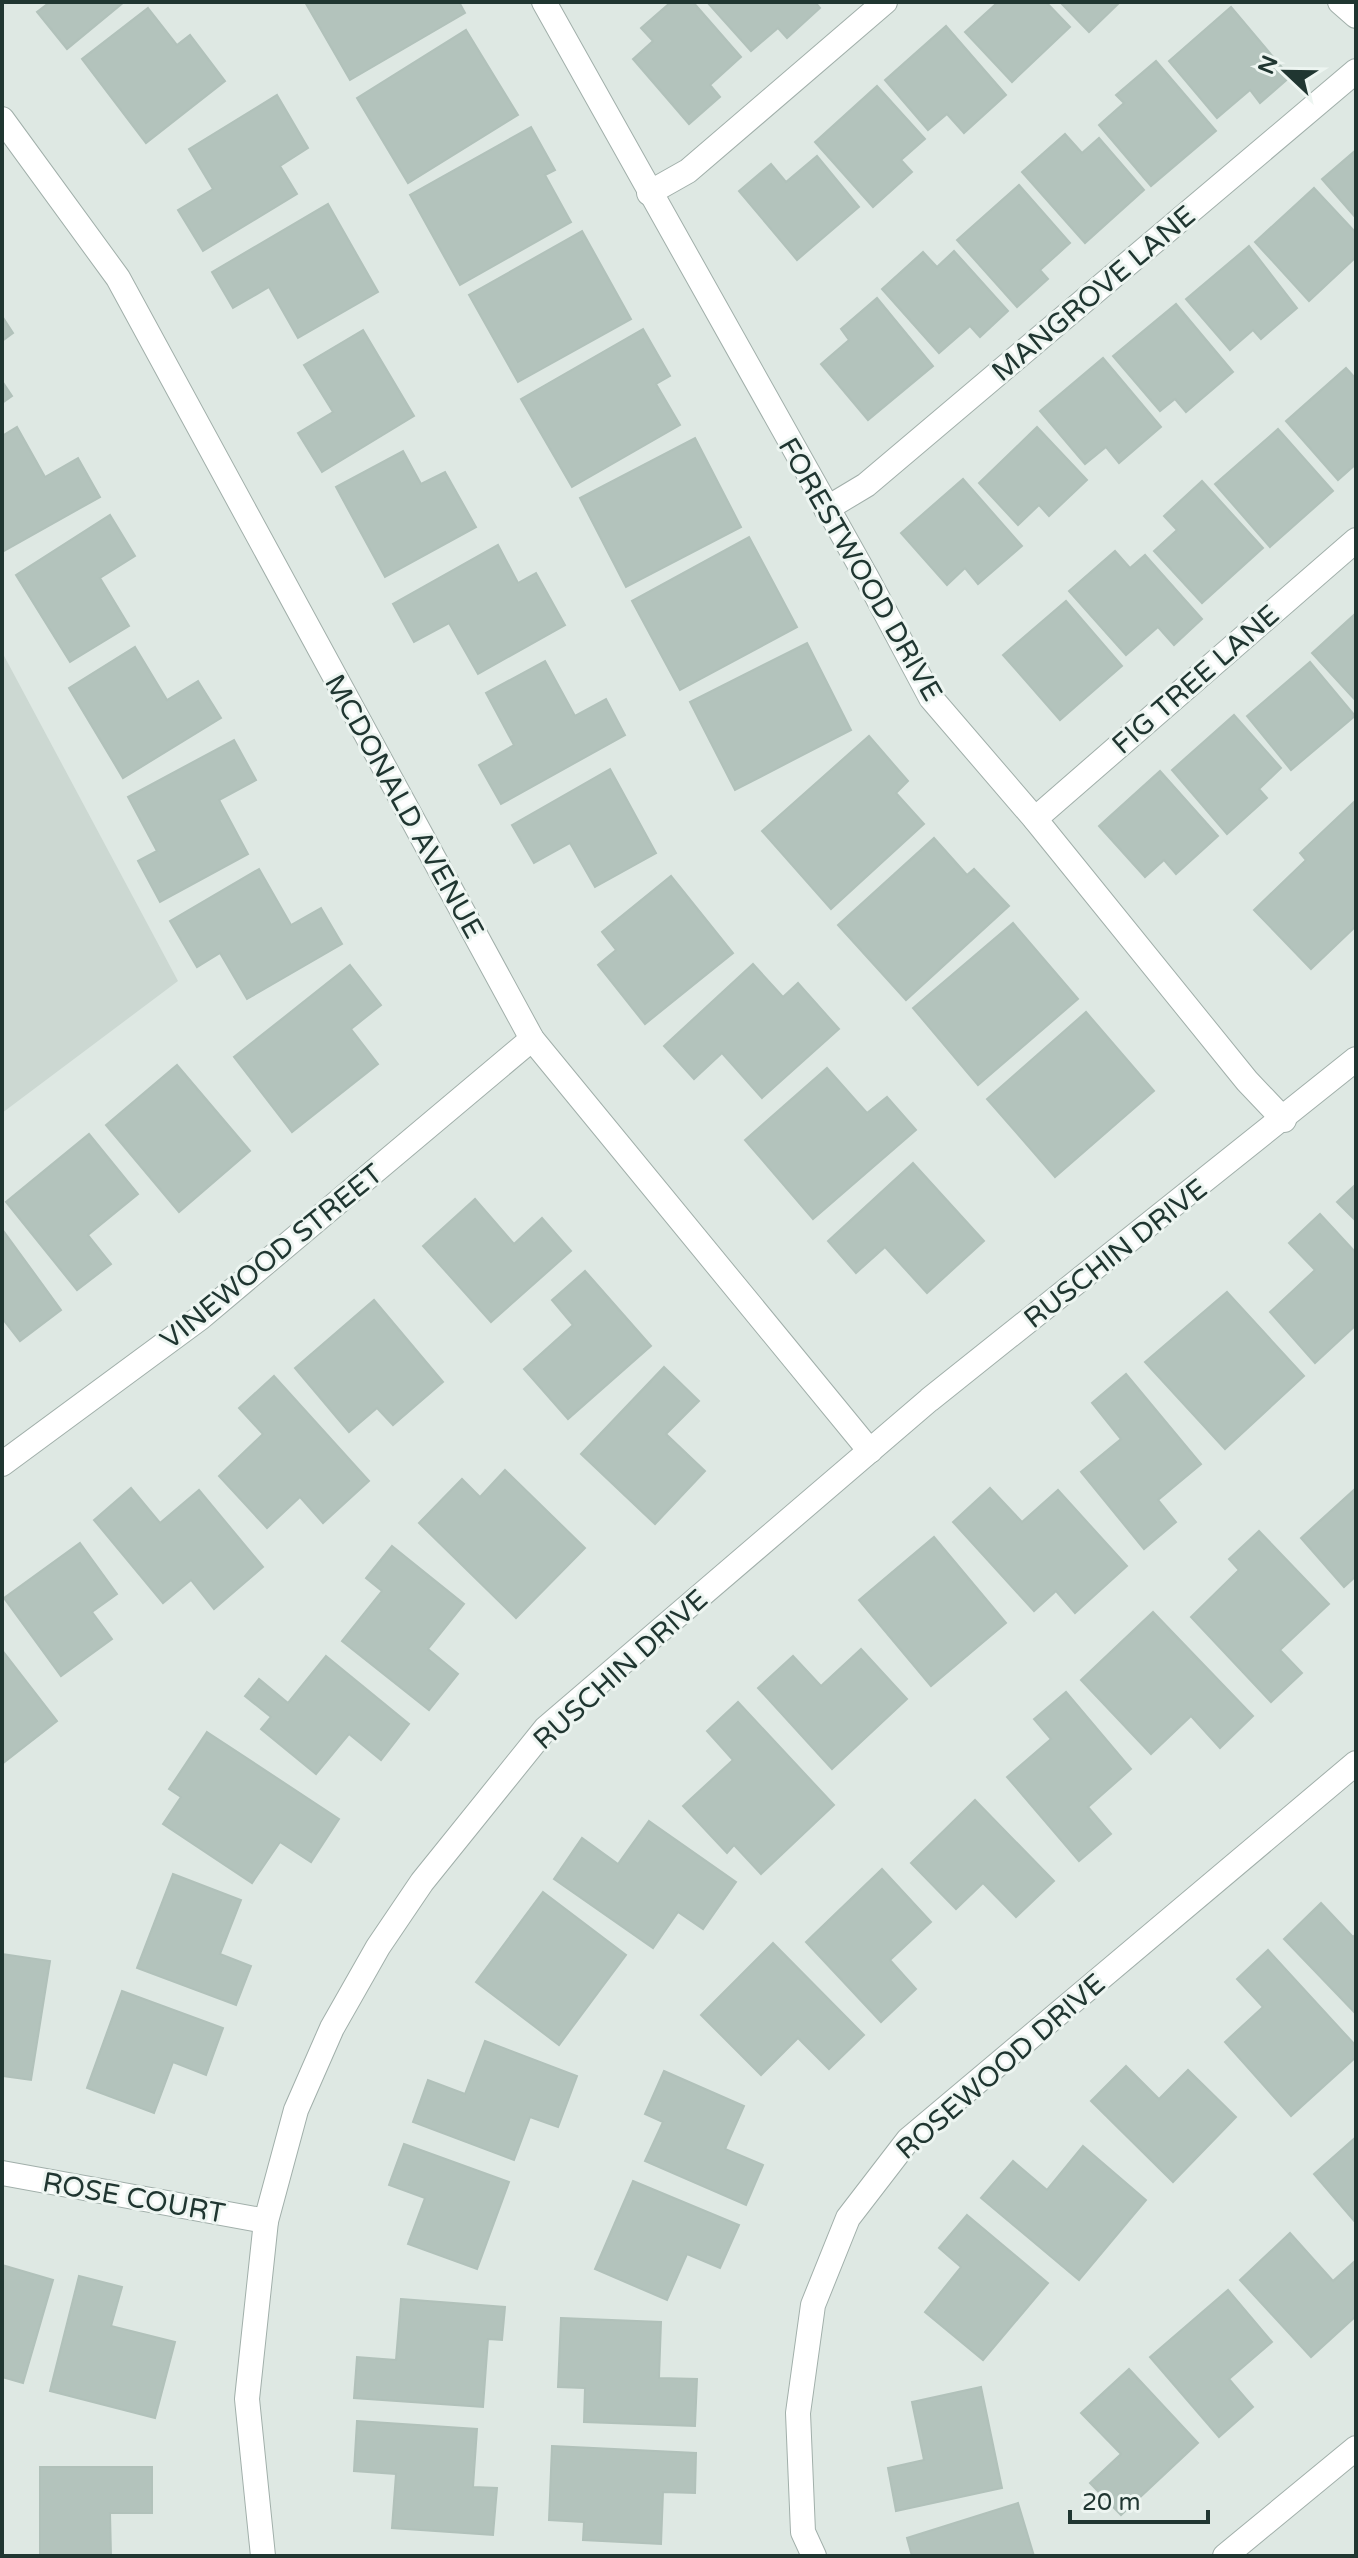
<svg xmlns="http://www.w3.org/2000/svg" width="1358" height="2558" viewBox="0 0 1358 2558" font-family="'Varela Round',sans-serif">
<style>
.built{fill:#ccd8d2}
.building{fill:#b3c3bc;stroke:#b1c1ba;stroke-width:2}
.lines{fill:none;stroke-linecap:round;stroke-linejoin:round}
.street-casing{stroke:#a1afaa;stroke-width:26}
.street{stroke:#fff;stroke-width:24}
.labels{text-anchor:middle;stroke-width:6;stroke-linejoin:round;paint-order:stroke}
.street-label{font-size:28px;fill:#203631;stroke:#edf5f1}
</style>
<rect width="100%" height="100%" fill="#dee8e3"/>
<polygon class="built" points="2,652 178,981 2,1113"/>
<g class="building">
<polygon points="50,2 124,2 67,49 37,12"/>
<polygon points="305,2 459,2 465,13 350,80"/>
<polygon points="671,2 693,2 741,57 710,85 720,97 689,124 633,59 653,41 641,28"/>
<polygon points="707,2 815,2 820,8 787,38 778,28 751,51"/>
<polygon points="998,2 1046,2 1070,27 1012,82 965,32"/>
<polygon points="1060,2 1120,2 1089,32"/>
<polygon points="1231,7 1290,77 1260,103 1250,90 1217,118 1169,61"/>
<polygon points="148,8 177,45 190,35 225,81 146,143 82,59"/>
<polygon points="946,26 1006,95 964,133 947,114 928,130 885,80"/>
<polygon points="466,30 518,115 408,183 357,98"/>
<polygon points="1156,61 1216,131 1151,186 1099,125 1124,103 1116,95"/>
<polygon points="877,86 925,139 901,160 912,172 873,207 815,142"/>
<polygon points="277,95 308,148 280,166 297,194 203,251 178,210 213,189 189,149"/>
<polygon points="531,127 555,170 545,175 571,222 460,285 410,195"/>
<polygon points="1065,134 1082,153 1099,138 1144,190 1085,243 1022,172"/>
<polygon points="1356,150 1356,218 1322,179"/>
<polygon points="817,156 859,207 797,260 739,191 771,164 786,182"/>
<polygon points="1019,185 1070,243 1040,270 1048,279 1017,307 957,240"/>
<polygon points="1314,188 1356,233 1356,257 1309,301 1255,242"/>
<polygon points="328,204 378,292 298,338 269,287 233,308 212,272"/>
<polygon points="582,231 631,319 518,382 469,295"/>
<polygon points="1249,246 1297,308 1261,339 1253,330 1230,350 1186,299"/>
<polygon points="954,251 1008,311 980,337 970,326 939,353 882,289 923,252 937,267"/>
<polygon points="877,298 933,366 868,420 821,364 849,340 841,329"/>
<polygon points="1176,304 1233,372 1186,412 1175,399 1160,411 1113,356"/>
<polygon points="2,316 13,333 2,341"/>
<polygon points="643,329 670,376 656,384 680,425 572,487 521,399"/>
<polygon points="363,330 414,416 322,472 298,433 333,412 304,365"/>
<polygon points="1103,358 1161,427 1119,463 1106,447 1085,464 1040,411"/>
<polygon points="1346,368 1356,379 1356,464 1338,480 1286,421"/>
<polygon points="2,381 12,396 2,403"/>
<polygon points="17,427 45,477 78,458 100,497 2,552 2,436"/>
<polygon points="1037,427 1087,480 1049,516 1039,505 1018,525 979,483"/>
<polygon points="1278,429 1333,491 1270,547 1215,484"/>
<polygon points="695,438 741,527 626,587 580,498"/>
<polygon points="403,451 421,484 445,472 476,527 385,577 336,487"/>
<polygon points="963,479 1022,546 978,584 965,568 947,585 901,533"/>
<polygon points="1202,481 1263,548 1202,603 1154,551 1177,530 1164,516"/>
<polygon points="110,515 135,556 100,578 129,626 70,662 16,575"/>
<polygon points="749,537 797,627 680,690 632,601"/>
<polygon points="498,545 518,583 536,573 565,625 478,674 449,623 414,642 393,604"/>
<polygon points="1115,551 1130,568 1145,555 1202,619 1174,645 1158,627 1126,655 1069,591"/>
<polygon points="1066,601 1122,666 1060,720 1003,655"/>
<polygon points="1356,613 1356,701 1312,653"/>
<polygon points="807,643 851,730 735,790 690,702"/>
<polygon points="135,647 167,700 198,681 221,718 123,778 69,688"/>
<polygon points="545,661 575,716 606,699 625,735 501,804 479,765 514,745 486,693"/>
<polygon points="1310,662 1355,716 1291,770 1247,716"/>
<polygon points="1234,715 1281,768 1259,789 1267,798 1227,834 1172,770"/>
<polygon points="869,736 908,781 896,793 924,824 831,909 762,831"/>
<polygon points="234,740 256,780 219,800 248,854 160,902 138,861 157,851 128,797"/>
<polygon points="610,769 656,853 595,887 570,843 534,863 512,825"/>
<polygon points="1160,771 1218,836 1176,874 1164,860 1145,877 1099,826"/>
<polygon points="1356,800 1356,926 1311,969 1254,910 1306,860 1300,853"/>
<polygon points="934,838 967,875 974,869 1009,906 906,1000 838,925"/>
<polygon points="259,869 291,925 321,908 342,944 247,999 220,953 197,967 170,921"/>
<polygon points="671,876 733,953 645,1024 598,965 616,950 602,932"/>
<polygon points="1013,923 1078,999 978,1085 913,1008"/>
<polygon points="753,964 783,997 798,983 839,1029 762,1098 722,1053 694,1079 664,1046"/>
<polygon points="350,965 381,1005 351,1029 378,1064 292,1132 234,1057"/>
<polygon points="1086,1012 1154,1091 1055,1177 987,1099"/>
<polygon points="177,1065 250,1151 179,1212 106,1125"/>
<polygon points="827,1068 867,1113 887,1097 916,1130 813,1219 745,1140"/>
<polygon points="89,1134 138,1194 88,1235 111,1264 77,1290 6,1202"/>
<polygon points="913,1163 984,1241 927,1293 885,1247 856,1273 828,1241"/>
<polygon points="1356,1184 1356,1221 1337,1202"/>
<polygon points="475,1199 514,1244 542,1218 571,1251 491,1322 423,1246"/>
<polygon points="1320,1214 1356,1253 1356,1325 1315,1363 1270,1312 1315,1270 1289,1243"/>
<polygon points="2,1229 61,1310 20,1341 2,1318"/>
<polygon points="585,1271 651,1346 568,1419 524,1369 573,1325 552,1300"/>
<polygon points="1227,1292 1304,1376 1225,1449 1145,1362"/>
<polygon points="374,1300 443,1382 393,1425 377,1408 349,1432 295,1368"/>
<polygon points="664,1367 699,1401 666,1434 705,1471 655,1524 581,1454"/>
<polygon points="1126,1374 1201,1464 1158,1500 1176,1522 1144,1549 1081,1472 1121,1439 1092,1403"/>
<polygon points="274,1376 369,1481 323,1523 300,1497 267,1528 219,1476 263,1434 239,1408"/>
<polygon points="505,1470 585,1548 516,1618 419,1523 462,1479 480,1497"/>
<polygon points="131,1488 160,1523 199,1490 263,1567 214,1609 191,1580 163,1603 94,1520"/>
<polygon points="990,1488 1022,1522 1058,1490 1127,1566 1075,1613 1056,1591 1034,1611 953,1522"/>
<polygon points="1356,1488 1356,1576 1344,1587 1301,1538"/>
<polygon points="1259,1531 1329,1604 1280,1650 1302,1673 1271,1702 1191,1617 1239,1570 1229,1559"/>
<polygon points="934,1537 1006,1623 931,1686 859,1600"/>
<polygon points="80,1543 117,1594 92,1612 112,1639 61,1676 4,1598"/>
<polygon points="392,1546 464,1604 428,1649 458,1674 429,1710 342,1641 382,1591 366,1578"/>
<polygon points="1153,1612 1253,1716 1220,1748 1191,1716 1151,1754 1081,1680"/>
<polygon points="861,1649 907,1699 832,1769 758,1688 793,1656 821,1686"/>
<polygon points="2,1650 57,1721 2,1764"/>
<polygon points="326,1656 409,1724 381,1760 349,1734 316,1774 261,1729 271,1717 245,1696 259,1679 288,1703"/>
<polygon points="1066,1692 1131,1769 1088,1807 1111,1834 1079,1861 1007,1777 1051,1739 1034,1719"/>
<polygon points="738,1702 834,1805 761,1874 734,1845 727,1853 683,1806 733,1760 707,1731"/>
<polygon points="207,1732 339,1819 311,1862 280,1842 252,1883 163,1824 181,1797 169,1789"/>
<polygon points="975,1800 1054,1881 1016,1917 983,1883 956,1909 911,1863"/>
<polygon points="649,1821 736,1882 703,1929 678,1912 653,1948 554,1879 582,1838 618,1864"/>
<polygon points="882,1869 931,1922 890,1960 916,1989 881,2022 806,1942"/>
<polygon points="173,1874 241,1900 220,1954 251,1966 236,2005 137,1968"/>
<polygon points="543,1892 626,1955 559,2045 476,1982"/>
<polygon points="1321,1903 1353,1937 1356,1934 1356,2014 1284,1939"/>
<polygon points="773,1943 864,2035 829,2069 798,2038 761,2075 701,2015"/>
<polygon points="1268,1950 1356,2046 1356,2057 1291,2116 1225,2042 1263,2007 1237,1979"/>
<polygon points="2,1954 50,1961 31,2080 2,2076"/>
<polygon points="122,1991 223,2028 206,2075 173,2062 154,2113 87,2088"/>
<polygon points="485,2041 577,2076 558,2127 530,2117 514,2160 413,2122 428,2080 465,2094"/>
<polygon points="1126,2066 1159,2099 1188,2070 1236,2117 1173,2182 1091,2101"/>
<polygon points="664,2071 744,2106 725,2149 763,2165 746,2205 645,2161 663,2122 645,2114"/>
<polygon points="1356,2137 1356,2223 1314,2174"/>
<polygon points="404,2144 509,2182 477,2269 408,2244 425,2198 389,2185"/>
<polygon points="1083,2146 1146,2200 1079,2280 981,2198 1013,2161 1047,2190"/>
<polygon points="633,2181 739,2225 720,2268 687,2254 667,2300 595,2269"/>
<polygon points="967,2215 1048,2283 983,2360 925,2312 961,2267 939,2248"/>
<polygon points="1290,2233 1333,2281 1356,2260 1356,2316 1311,2357 1240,2280"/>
<polygon points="2,2265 53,2280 23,2383 2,2377"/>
<polygon points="79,2276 122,2287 111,2326 175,2342 155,2418 50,2391"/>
<polygon points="1228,2290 1272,2342 1229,2379 1253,2407 1219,2437 1150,2357"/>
<polygon points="401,2299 505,2307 502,2340 488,2339 483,2407 354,2398 357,2357 396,2360"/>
<polygon points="561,2318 661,2322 659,2378 697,2379 695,2426 584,2422 585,2388 558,2387"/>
<polygon points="1129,2369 1198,2443 1121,2515 1090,2483 1121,2454 1081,2413"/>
<polygon points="981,2387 1002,2488 896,2511 888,2468 924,2460 912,2402"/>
<polygon points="357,2421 477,2429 473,2487 497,2488 493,2535 392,2528 396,2474 354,2471"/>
<polygon points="552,2446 696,2453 695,2493 663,2492 661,2544 583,2540 584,2522 549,2520"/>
<polygon points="40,2467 152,2467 152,2513 110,2513 111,2556 40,2556"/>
<polygon points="1018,2503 1034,2556 912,2556 907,2538"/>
</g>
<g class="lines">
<defs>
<g id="street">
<polyline points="544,2 867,578 931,698 1035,819 1247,1081 1284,1120"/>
<polyline points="1340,2 1356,16"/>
<polyline points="2,119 118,278 532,1039 870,1451"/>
<polyline points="649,193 688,171 885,2"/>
<polyline points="826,509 866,485 1356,71"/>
<polyline points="1035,819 1356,540"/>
<polyline points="2,1464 200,1318 532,1039"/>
<polyline points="2,2173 266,2221"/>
<polyline points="263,2556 247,2399 266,2221 296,2110 332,2028 378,1947 422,1882 546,1728 929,1400 1356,1059"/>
<polyline points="814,2556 803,2532 798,2413 813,2305 848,2218 908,2140 1356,1763"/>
<polyline points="1225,2556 1356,2448"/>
</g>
</defs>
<use href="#street" class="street-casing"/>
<use href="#street" class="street"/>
</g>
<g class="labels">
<g class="street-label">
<text transform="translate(1093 293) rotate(-40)" y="10">MANGROVE LANE</text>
<text transform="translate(861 569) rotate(60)" y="10">FORESTWOOD DRIVE</text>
<text transform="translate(1195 679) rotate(-41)" y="10">FIG TREE LANE</text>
<text transform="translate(405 806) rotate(61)" y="10">MCDONALD AVENUE</text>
<text transform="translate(1115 1253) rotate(-38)" y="10">RUSCHIN DRIVE</text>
<text transform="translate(271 1256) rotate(-39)" y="10">VINEWOOD STREET</text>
<text transform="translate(620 1669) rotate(-42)" y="10">RUSCHIN DRIVE</text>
<text transform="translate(1000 2066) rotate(-41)" y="10">ROSEWOOD DRIVE</text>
<text transform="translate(134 2197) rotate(10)" y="10">ROSE COURT</text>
</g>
</g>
<rect width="1358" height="2558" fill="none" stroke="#203631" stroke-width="8"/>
<g transform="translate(1286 72) rotate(292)" stroke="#edf5f1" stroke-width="6" paint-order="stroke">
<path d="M0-6L14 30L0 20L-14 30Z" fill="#203631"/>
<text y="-12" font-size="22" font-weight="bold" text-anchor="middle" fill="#203631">N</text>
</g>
<path d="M1070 2510v12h138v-12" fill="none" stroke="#203631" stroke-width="4"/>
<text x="1082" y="2510" font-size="24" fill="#203631" stroke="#edf5f1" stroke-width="6" paint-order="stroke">20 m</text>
</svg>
